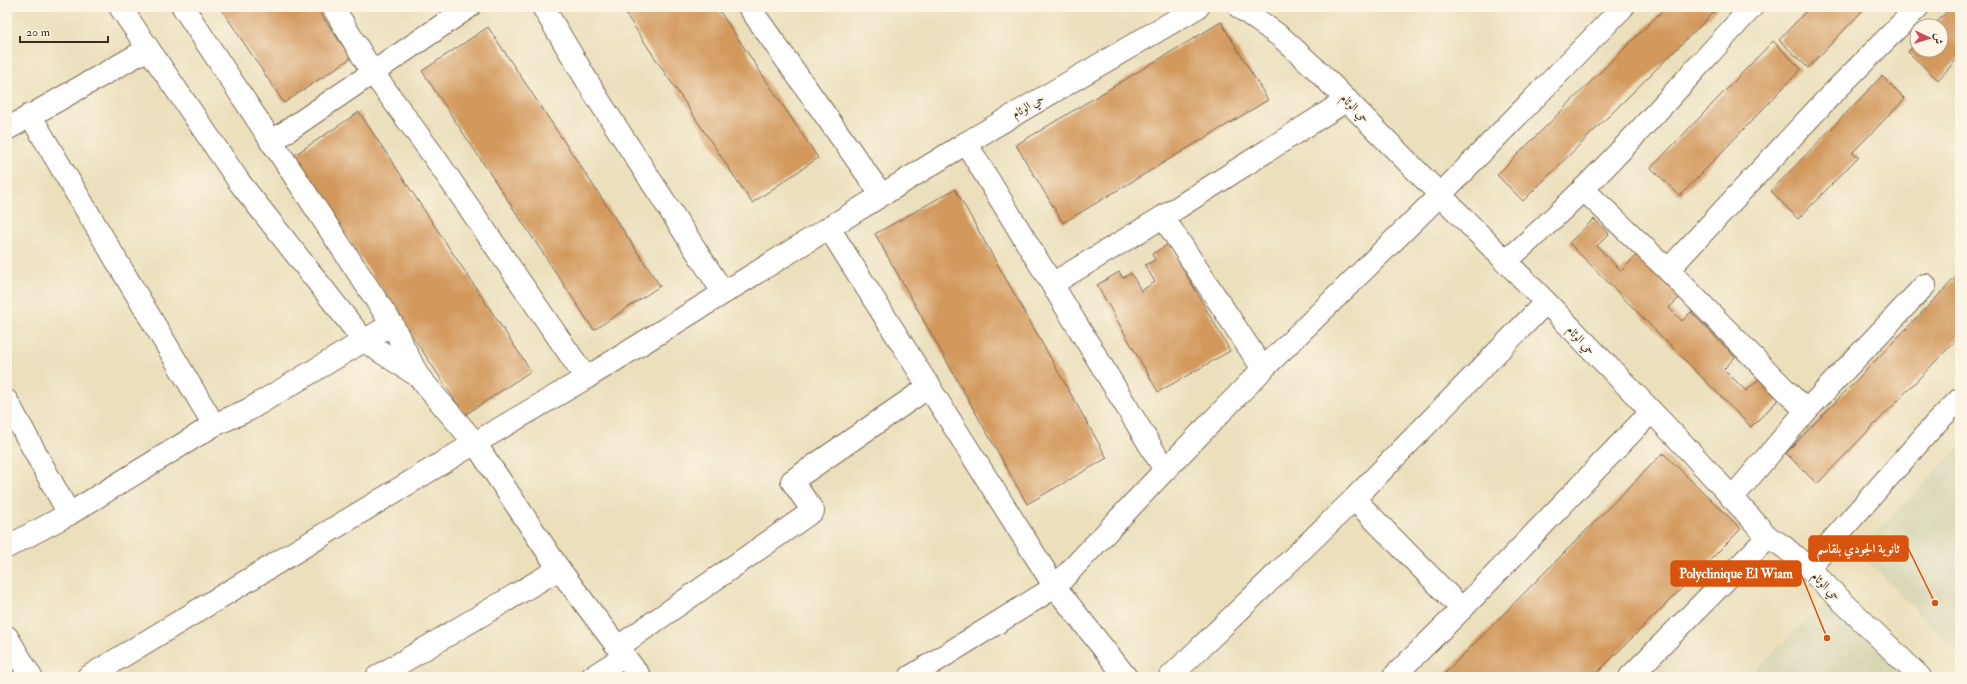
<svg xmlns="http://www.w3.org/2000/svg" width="1967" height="684" viewBox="0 0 1967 684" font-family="'IM FELL Double Pica',Amiri,serif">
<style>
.built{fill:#d7d6b5}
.building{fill:#d2985b}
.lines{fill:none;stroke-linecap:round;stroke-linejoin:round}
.minor-casing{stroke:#796955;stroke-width:24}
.minor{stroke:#fff;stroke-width:22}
.labels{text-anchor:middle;stroke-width:3;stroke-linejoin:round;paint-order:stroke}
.street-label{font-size:12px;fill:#3b2a1e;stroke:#fcf5e5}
.leader{fill:none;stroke:#d7540e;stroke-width:1.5}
.callout-dot{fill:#d7540e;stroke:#fcf5e5;stroke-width:1.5}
.callout{fill:#d7540e;stroke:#d7540e;stroke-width:1.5}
.callout-label{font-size:13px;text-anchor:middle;font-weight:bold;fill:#fff}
</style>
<rect width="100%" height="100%" fill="#fcf5e5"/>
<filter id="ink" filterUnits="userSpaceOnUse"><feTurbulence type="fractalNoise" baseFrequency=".025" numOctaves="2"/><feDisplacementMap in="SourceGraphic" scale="8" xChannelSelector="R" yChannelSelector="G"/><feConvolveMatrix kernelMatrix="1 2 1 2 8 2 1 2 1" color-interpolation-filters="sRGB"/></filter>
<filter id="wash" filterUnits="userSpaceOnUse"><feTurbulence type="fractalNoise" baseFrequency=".012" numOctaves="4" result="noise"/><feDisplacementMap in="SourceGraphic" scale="16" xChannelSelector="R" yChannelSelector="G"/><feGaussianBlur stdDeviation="0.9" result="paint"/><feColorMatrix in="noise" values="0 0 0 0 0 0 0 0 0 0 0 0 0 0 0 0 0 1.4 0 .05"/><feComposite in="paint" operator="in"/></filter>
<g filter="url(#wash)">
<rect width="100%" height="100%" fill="#ebdfbc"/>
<g class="built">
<polygon points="1960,446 1960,656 1858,551"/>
<polygon points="1828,600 1905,677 1748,677"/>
</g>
<g id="blocks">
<g class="building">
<polygon points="220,7 316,7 351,58 284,103"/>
<polygon points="621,7 717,7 818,158 752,203"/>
<polygon points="1666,7 1719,7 1523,201 1497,175"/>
<polygon points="1810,7 1866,7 1808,68 1779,40"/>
<polygon points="1951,7 1960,7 1960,56 1938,80 1908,52 1917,43 1917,50 1941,50 1941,26 1933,26"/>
<polygon points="1221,22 1268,100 1063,223 1016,145"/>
<polygon points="488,27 660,286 594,330 422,71"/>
<polygon points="1773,41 1801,69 1680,196 1651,168"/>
<polygon points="1882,76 1905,99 1852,153 1859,156 1798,219 1771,191"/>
<polygon points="359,112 531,371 465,415 293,156"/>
<polygon points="955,189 1107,458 1027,504 875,234"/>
<polygon points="1594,219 1609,234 1597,246 1621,271 1638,254 1680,297 1669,308 1682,321 1691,312 1735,357 1724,369 1746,391 1761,377 1781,397 1751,427 1569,243"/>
<polygon points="1169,244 1230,351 1158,392 1097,285 1119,272 1123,278 1131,273 1141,291 1155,282 1145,265 1155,260 1152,254"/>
<polygon points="1960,273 1960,336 1817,484 1786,453"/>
<polygon points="1663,453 1741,529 1593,677 1441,677"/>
</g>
</g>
</g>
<g filter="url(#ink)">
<use href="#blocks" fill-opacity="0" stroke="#796955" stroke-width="1"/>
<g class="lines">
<defs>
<g id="minor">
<polyline points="120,7 240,183 364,341 418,376"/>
<polyline points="183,7 392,324 418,376 475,443 559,569 640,677"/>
<polyline points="333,7 373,73 433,155 586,378"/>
<polyline points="543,7 598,99 723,292"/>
<polyline points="749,7 881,194"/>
<polyline points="1239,7 1281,37 1316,69 1546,302 1684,445 1768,537 1783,546 1808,568 1920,677"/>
<polyline points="30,115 214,425"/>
<polyline points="7,129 148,49"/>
<polyline points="271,142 469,7"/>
<polyline points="966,143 1052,284"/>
<polyline points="1583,189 1668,270 1806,411 1732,498"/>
<polyline points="1163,217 1263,369"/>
<polyline points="829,228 1055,587 910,677"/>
<path d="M1505,262C1595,185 1672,94 1752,7"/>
<polyline points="1668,270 1826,100 1918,7"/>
<polyline points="7,401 69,514"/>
<polyline points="1806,411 1925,285"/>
<polyline points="1165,470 1052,284 1163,217 1347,100"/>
<polyline points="1354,499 1546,302"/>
<polyline points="7,547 69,514 214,425 248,410 392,324"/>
<polyline points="1808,568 1936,423 1960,399"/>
<polyline points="7,637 31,677"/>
<polyline points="618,647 813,511 792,481 930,386"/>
<polyline points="88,677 475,443 586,378 966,143 1198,7"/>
<polyline points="377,677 559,569"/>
<polyline points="592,677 625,656"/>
<polyline points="1126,677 1055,587 1165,470 1263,369 1441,194 1623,7"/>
<polyline points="1170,677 1354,499 1462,609 1651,412"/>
<polyline points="1393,677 1462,609"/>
<polyline points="1630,677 1768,537"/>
</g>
</defs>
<use href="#minor" class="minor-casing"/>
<use href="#minor" class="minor"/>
</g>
</g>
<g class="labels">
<g class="street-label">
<text transform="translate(1028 106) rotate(-30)" y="4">حي الوئام</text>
<text transform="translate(1355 108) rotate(45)" y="4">حي الوئام</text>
<text transform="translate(1581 340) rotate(47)" y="4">حي الوئام</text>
<text transform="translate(1826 586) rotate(44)" y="4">حي الوئام</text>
</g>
</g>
<path class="leader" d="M1935 603L1908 548M1827 638L1801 574"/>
<g class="callout-dot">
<circle cx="1935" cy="603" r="4"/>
<circle cx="1827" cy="638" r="4"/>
</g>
<g class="callout">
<rect x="1809" y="536" width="99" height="25" rx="4"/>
<rect x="1671" y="561" width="130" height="25" rx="4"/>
</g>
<g class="callout-label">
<text x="1858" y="553">ثانوية الجودي بلقاسم</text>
<text x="1736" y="578">Polyclinique El Wiam</text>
</g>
<rect width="1967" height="684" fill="none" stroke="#fcf5e5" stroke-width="24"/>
<g transform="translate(1929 38) rotate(94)"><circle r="19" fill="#fcf5e5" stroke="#afa495"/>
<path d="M0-3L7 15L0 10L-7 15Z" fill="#d1495b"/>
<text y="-6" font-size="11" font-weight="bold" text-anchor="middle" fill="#3b2a1e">ش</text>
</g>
<path d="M20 36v6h88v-6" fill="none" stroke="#3b2a1e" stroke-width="2"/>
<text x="26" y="36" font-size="12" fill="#3b2a1e" stroke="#fcf5e5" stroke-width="3" paint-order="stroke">20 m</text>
</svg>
